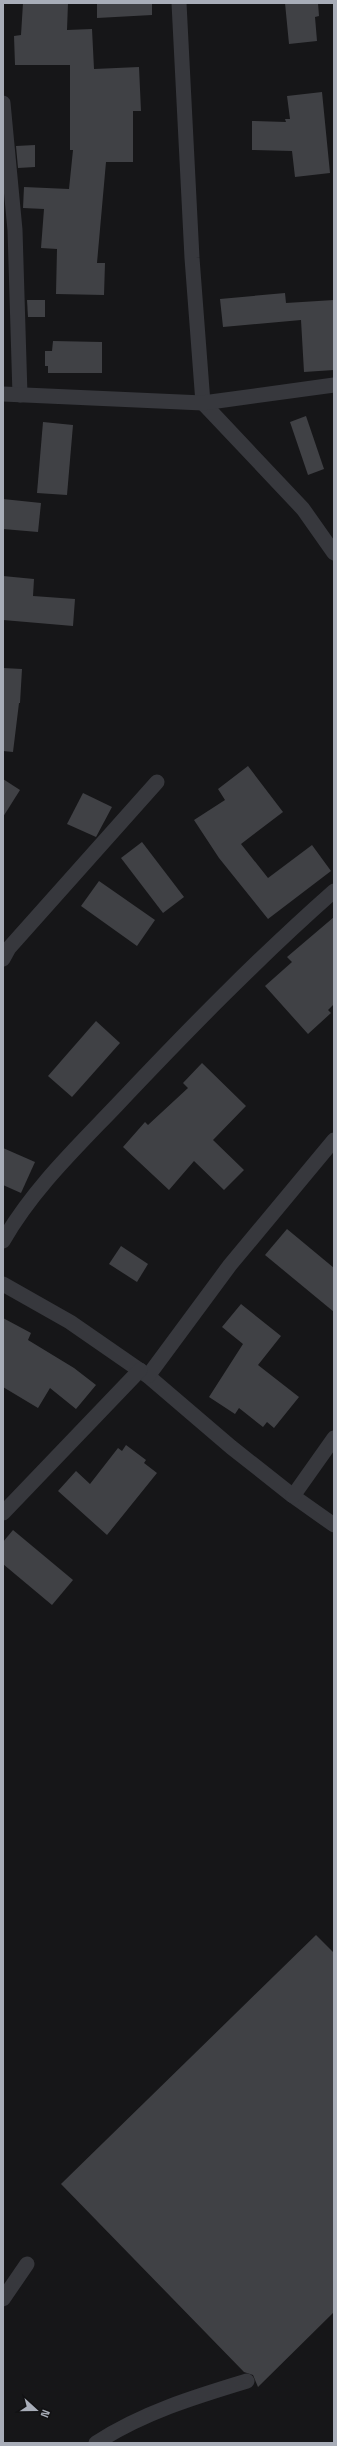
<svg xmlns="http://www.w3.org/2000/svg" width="337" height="2446" viewBox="0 0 337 2446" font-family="'Space Grotesk',sans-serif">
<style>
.building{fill:#404145}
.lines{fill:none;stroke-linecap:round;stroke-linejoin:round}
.minor{stroke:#37383d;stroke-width:15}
</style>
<rect width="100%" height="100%" fill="#161618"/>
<g class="building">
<polygon points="23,3 68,3 67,30 92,29 94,69 139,67 141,111 133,111 133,162 106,162 97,263 105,263 104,295 56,294 57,249 41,248 44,209 23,208 24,187 69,189 73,150 70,150 70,65 15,65 14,36 21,35"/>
<polygon points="97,3 152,3 152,15 97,18"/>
<polygon points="285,3 318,3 319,16 315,17 317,41 289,44"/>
<polygon points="322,92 330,173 295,177 292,151 252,150 252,121 286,122 285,119 290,119 287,96"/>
<polygon points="35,145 35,167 18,168 16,146"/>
<polygon points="285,293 286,303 334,300 334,370 304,372 301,320 223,327 220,299"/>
<polygon points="27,300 45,300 45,317 28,317"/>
<polygon points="53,341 102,342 102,373 48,373 48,366 45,366 45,351 52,351"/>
<polygon points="306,416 324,469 308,475 290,422"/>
<polygon points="43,422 73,425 67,495 37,493"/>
<polygon points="3,499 41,503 38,532 3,529"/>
<polygon points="3,576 34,579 33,596 75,599 73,626 3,620"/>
<polygon points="3,668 22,669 20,703 19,703 13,752 3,751"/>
<polygon points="248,766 283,812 241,844 268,878 312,845 331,871 268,919 219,858 194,820 225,800 218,789"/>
<polygon points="3,779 20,790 3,817"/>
<polygon points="83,793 112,807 96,837 67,824"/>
<polygon points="142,842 184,897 163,913 121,858"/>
<polygon points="99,881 155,920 137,946 81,906"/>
<polygon points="334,917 334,1004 328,1010 331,1013 308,1034 265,986 292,962 287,957"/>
<polygon points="96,1021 120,1043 72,1097 48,1076"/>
<polygon points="202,1063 246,1106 213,1140 244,1170 224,1190 194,1161 169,1190 123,1147 145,1122 148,1125 188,1088 183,1083"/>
<polygon points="3,1148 35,1162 21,1193 3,1185"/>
<polygon points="287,1229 334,1268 334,1312 265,1255"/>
<polygon points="121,1246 148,1264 137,1282 109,1264"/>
<polygon points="241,1304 281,1336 258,1365 299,1397 274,1428 267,1422 263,1427 239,1408 235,1414 209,1397 243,1344 222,1327"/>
<polygon points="3,1318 31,1333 28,1340 74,1368 96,1385 76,1409 50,1388 38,1408 3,1387"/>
<polygon points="126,1445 146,1460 144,1463 157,1473 107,1535 58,1491 76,1471 90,1484 118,1448 122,1451"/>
<polygon points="13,1530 73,1580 52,1605 3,1564 3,1542"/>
<polygon points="316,1935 334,1953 334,2312 258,2387 253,2375 244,2372 61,2184"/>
</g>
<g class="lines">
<g class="minor">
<polyline points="179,3 192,258 203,403 303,509 334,553"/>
<polyline points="3,103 15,230 20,395"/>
<polyline points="3,394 203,403 334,385"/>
<polyline points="3,959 9,948 157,782"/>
<path d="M3,1241C33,1189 75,1149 116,1106C186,1032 257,959 334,891"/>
<polyline points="3,1284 70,1322 148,1376 231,1447 293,1496 334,1525"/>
<polyline points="148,1376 230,1265 334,1140"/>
<polyline points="293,1496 334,1438"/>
<polyline points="3,1513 140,1370"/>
<polyline points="3,2299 27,2264"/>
<path d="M96,2443C142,2413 194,2397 247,2381"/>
</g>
</g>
<rect width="337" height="2446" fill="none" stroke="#a8adb8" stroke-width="8"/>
<g transform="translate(36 2410) rotate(111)" stroke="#111113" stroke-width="3" paint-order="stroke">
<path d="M0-3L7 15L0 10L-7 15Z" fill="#a8adb8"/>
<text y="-6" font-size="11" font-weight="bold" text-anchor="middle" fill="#a8adb8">N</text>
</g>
</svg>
